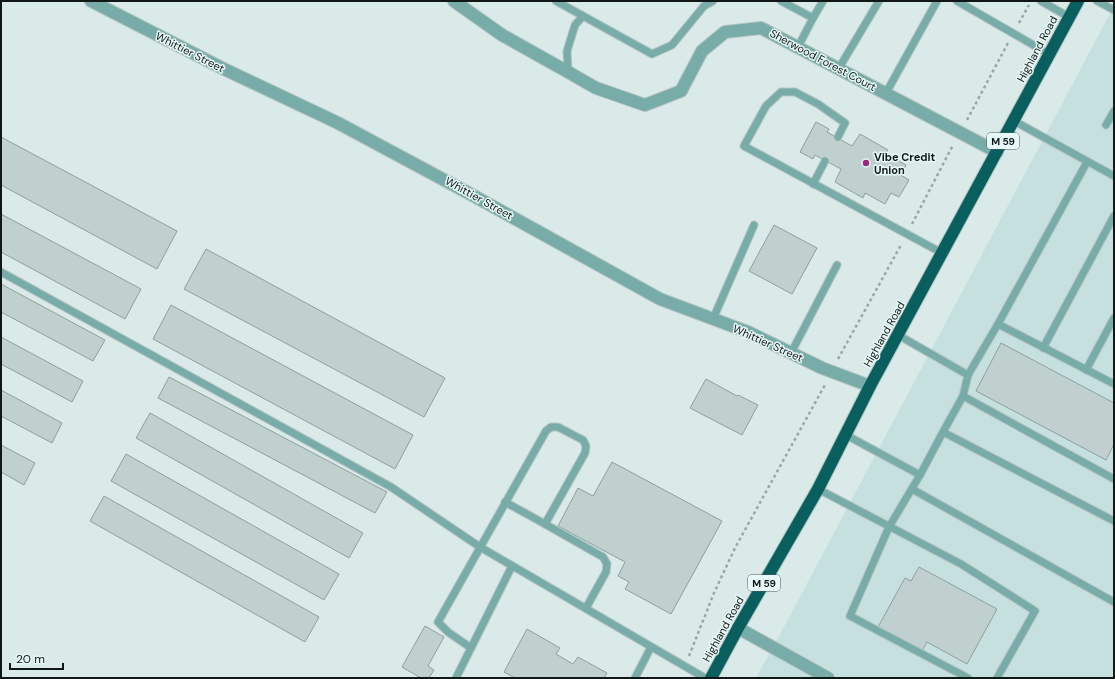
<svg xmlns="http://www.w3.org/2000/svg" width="1115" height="679" viewBox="0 0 1115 679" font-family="'DM Sans',sans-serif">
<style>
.built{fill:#c5e0de}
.building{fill:#bfd0cf;stroke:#8f9f9e}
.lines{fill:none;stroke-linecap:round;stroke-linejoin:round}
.lane-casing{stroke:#b5c4c3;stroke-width:9}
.street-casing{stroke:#b5c4c3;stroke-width:14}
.highway-casing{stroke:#b5c4c3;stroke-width:14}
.path{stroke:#9aa7a7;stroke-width:2.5;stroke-dasharray:3 3;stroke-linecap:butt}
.lane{stroke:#78aca9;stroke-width:7}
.street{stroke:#78aca9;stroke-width:12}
.highway{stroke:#095f5d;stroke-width:12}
.poi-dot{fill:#9e247b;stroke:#e6f8f7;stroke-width:1.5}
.labels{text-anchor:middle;stroke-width:3;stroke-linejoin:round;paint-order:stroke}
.shield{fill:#e6f8f7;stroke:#515a5a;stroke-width:1}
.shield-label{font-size:10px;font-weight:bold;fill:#111717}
.street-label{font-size:11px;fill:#111717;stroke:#e6f8f7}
.poi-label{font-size:11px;font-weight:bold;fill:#111717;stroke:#e6f8f7;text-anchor:start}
</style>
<rect width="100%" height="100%" fill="#d9eae9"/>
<polygon class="built" points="1114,6 1114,678 756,678 785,625"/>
<g class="building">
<polygon points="816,122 829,129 827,132 852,146 860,134 888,150 886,154 906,165 901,175 909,180 899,197 891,193 885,204 865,193 863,198 835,182 841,169 815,155 813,159 800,152"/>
<polygon points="1,137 177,231 157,269 1,185"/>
<polygon points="1,214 141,289 125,319 1,252"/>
<polygon points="774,225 817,248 792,294 749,271"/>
<polygon points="206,249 445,378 424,417 184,289"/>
<polygon points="1,284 105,340 93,361 1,312"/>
<polygon points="171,305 413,435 395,469 153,339"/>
<polygon points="1,337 83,381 72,402 1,364"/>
<polygon points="1001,343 1114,403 1114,444 1106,460 976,391"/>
<polygon points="169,377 387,492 375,513 158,398"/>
<polygon points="706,379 737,396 738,395 758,405 742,435 690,408"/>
<polygon points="1,390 62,423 52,443 1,416"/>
<polygon points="150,413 363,533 349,558 136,438"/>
<polygon points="1,445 35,463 24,485 1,472"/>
<polygon points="126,454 339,574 324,600 111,481"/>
<polygon points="612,462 722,521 671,614 625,589 629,582 618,576 625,562 558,526 578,488 593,496"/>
<polygon points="104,496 319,617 305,642 90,521"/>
<polygon points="919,567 997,609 967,664 927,642 922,651 878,627 905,578 911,581"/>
<polygon points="425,626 444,637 428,666 434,670 429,678 421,678 402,667"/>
<polygon points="527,629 560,648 556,654 573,664 578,657 607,673 604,678 515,678 504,672"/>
</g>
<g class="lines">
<defs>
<g id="lane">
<polyline points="556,1 652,54 672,45 704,6 713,1"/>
<polyline points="781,1 813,18 798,47"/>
<polyline points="957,1 1049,54"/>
<polyline points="1041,1 1069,17"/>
<polyline points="1097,1 1114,10"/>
<polyline points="813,18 823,1"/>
<polyline points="839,68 879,1"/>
<polyline points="568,72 567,51 575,25 583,16"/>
<polyline points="886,93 937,1"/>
<polyline points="1014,121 1114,176"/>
<polyline points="1106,125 1114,111"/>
<polyline points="838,137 845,123 818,104 795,92 781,92 766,106 744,146 942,253"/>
<polyline points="1087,162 998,324 1114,384"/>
<polyline points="813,184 825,161"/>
<polyline points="1,272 391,487 480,547 705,678"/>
<polyline points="713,319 754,225"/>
<polyline points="898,335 968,375 963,396 1114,479"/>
<polyline points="1043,348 1114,216"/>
<polyline points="791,353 837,265"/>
<polyline points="1086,370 1114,318"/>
<polyline points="968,375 998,324"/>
<polyline points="943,432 963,396"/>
<polyline points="846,435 920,475"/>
<polyline points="818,489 961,564 1035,611 997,678"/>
<polyline points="912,489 1114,602"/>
<polyline points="505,502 545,524"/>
<polyline points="471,648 448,632 438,622 546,431 551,427 558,427 583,440 586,446 585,453 545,524 603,557 607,564 606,572 586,608"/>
<polyline points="456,678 512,566"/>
<polyline points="635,678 651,647"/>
<polyline points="968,678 850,616 889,527 920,475 943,432 1114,521"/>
</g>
<g id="street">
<polyline points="91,1 224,69 338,123 474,196 660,299 748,332 822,368 870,386"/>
<polyline points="454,1 502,35 568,72 596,88 645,105 681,91 702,51 725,32 761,28 997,152"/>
<polyline points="738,628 828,678"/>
</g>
<polyline id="highway" points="711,678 738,628 818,489 870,386 1078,1"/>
</defs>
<use href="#lane" class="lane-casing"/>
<use href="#street" class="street-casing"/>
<use href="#highway" class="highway-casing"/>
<g class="path">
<polyline points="1019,23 1029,5"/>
<polyline points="967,120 1008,43"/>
<polyline points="912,224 953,145"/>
<polyline points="838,359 901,245"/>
<polyline points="689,656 714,593 735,548 826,383"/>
</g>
<use href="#lane" class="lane"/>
<use href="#street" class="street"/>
<use href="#highway" class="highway"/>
</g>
<circle class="poi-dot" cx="866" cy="163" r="4"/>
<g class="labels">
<g class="shield">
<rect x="987" y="133" width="32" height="16" rx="3"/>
<rect x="748" y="575" width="32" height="16" rx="3"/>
</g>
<g class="shield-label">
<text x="1003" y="145">M 59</text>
<text x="764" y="587">M 59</text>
</g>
<g class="street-label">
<text transform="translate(1037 49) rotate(-62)" y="4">Highland Road</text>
<text transform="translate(190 52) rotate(27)" y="4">Whittier Street</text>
<text transform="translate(823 60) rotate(28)" y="4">Sherwood Forest Court</text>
<text transform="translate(479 198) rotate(29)" y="4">Whittier Street</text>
<text transform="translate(884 334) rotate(-61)" y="4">Highland Road</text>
<text transform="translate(768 343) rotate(24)" y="4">Whittier Street</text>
<text transform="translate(723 629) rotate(-61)" y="4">Highland Road</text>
</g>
<g class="poi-label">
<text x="874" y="161">Vibe Credit<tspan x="874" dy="13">Union</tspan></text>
</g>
</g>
<rect width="1115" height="679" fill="none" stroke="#111717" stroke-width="4"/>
<path d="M10 663v6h53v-6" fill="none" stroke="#111717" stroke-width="2"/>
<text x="16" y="663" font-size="12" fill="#111717" stroke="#e6f8f7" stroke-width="3" paint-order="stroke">20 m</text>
</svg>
